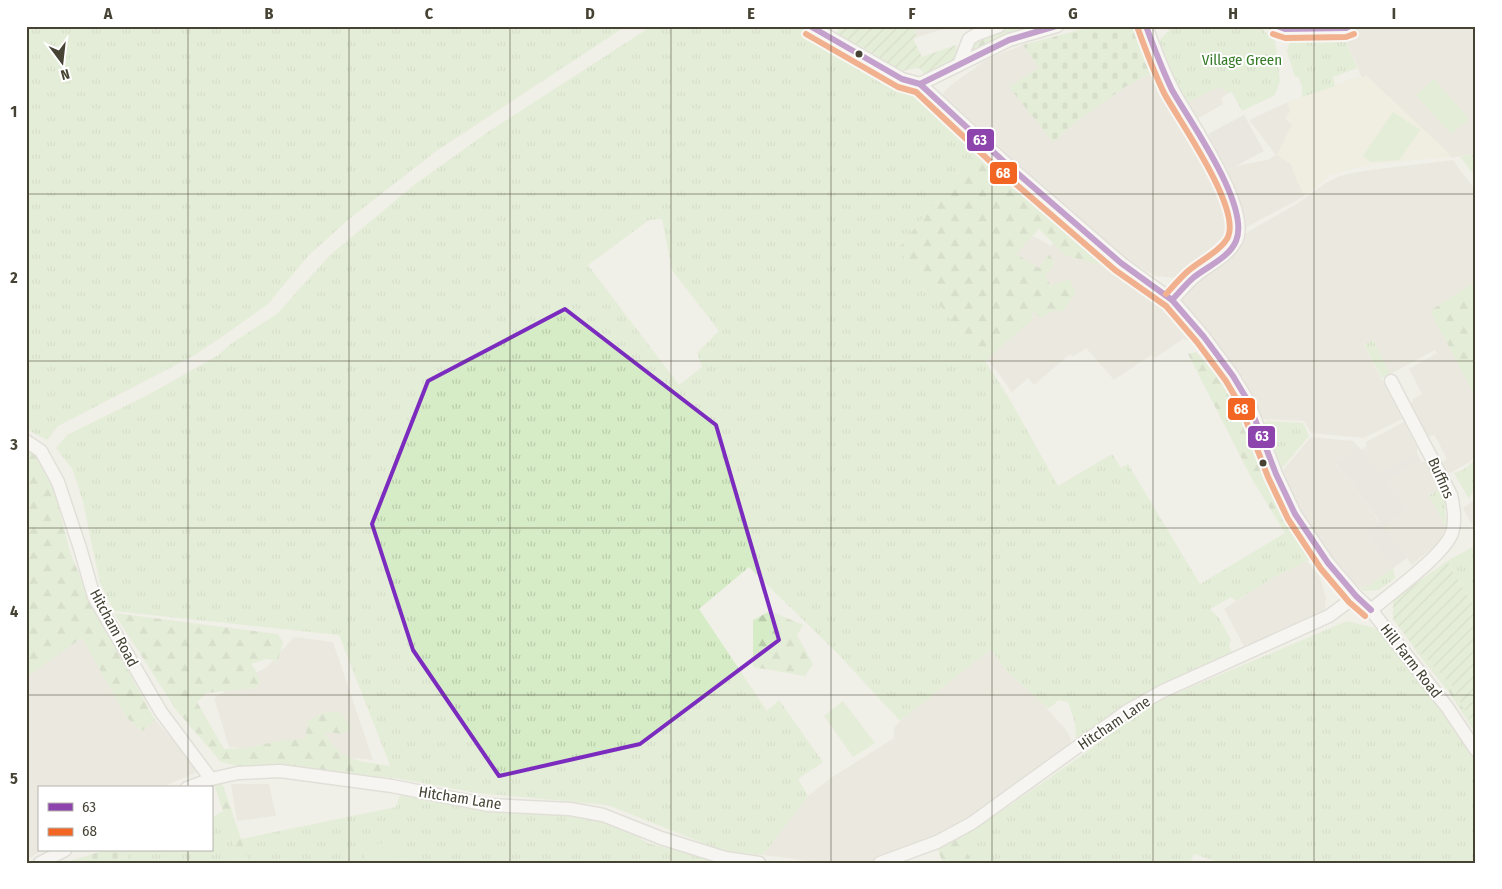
<svg xmlns="http://www.w3.org/2000/svg" width="1502" height="889" viewBox="0 0 1502 889" font-family="'Fira Sans Condensed',sans-serif">
<style>
.residential{fill:#e5e3d5}
.industrial{fill:#e0ded6}
.education{fill:#eeedda}
.grass{fill:url(#grass-tufts);fill-rule:evenodd}
.forest{fill:url(#forest-firs)}
.cemetery{fill:url(#cemetery-stones)}
.garden{fill:url(#garden-furrows)}
.pitch{fill:#d6ecc6}
.parking{fill:#dfded8}
.lines{fill:none;stroke-linecap:round;stroke-linejoin:round}
.minor-casing{stroke:#cecdc6;stroke-width:15}
.minor{stroke:#fdfdfc;stroke-width:12}
.bus-1-casing{stroke:#fff;stroke-width:10}
.bus-2-casing{stroke:#fff;stroke-width:10}
.bus-1{stroke:#8e44ad;stroke-width:6}
.bus-2{stroke:#f26522;stroke-width:6}
.marked{fill:none;stroke:#7b2cbf;stroke-width:4;stroke-linejoin:round}
.grid{fill:none;stroke:#464334;stroke-width:1;stroke-opacity:0.55}
.bus-dot{fill:#464334;stroke:#fff;stroke-width:2}
.labels{text-anchor:middle;stroke-width:4;stroke-linejoin:round;paint-order:stroke}
.park-label{font-size:15px;fill:#347b25;stroke:#fff}
.street-label{font-size:15px;fill:#464334;stroke:#fff}
.line-badge{stroke:#fff;stroke-width:2}
.badge-label{font-size:14px;text-anchor:middle;font-weight:bold;fill:#fff}
.neatline{fill:none;stroke:#464334;stroke-width:2}
.grid-label{font-size:16px;text-anchor:middle;font-weight:bold;fill:#464334}
</style>
<defs>
<pattern id="grass-tufts" width="24" height="20" patternUnits="userSpaceOnUse" patternTransform="scale(1.25)"><rect width="24" height="20" fill="#d6ecc6"/><path d="M3 7l-1-3M5 7V3M7 7l1-3M15 17l-1-3M17 17v-4M19 17l1-3" fill="none" stroke="#b9ccab"/></pattern>
<pattern id="forest-firs" width="22" height="20" patternUnits="userSpaceOnUse" patternTransform="scale(1.25)"><rect width="22" height="20" fill="#d6ecc6"/><path d="M5 1l3.5 6h-7zM16 11l3.5 6h-7z" fill="#b9ccab"/></pattern>
<pattern id="cemetery-stones" width="16" height="16" patternUnits="userSpaceOnUse" patternTransform="scale(1.25)"><rect width="16" height="16" fill="#d6ecc6"/><path d="M2 7V4a2 2 0 0 1 4 0v3zM10 15v-3a2 2 0 0 1 4 0v3z" fill="#b9ccab"/></pattern>
<pattern id="garden-furrows" width="10" height="10" patternUnits="userSpaceOnUse" patternTransform="scale(1.25)"><rect width="10" height="10" fill="#d6ecc6"/><path d="M-1 1l2-2M0 10L10 0M9 11l2-2" fill="none" stroke="#b9ccab"/></pattern>
</defs>
<rect width="100%" height="100%" fill="#f0efe8"/>
<g class="residential">
<polygon points="913,26 954,26 917,37"/>
<polygon points="1350,26 1476,26 1476,153 1451,158 1446,151 1366,76 1362,78 1341,29"/>
<polygon points="1023,45 1039,68 1009,87 1076,122 1125,87 1157,70 1206,155 1227,202 1231,214 1228,215 1231,227 1221,245 1207,257 1176,278 1155,276 1115,252 1087,228 1074,213 1048,191 1006,161 941,96 951,85 989,58"/>
<polygon points="1219,86 1229,93 1221,98 1223,104 1197,119 1187,103"/>
<polygon points="1288,102 1292,124 1291,164 1296,178 1305,196 1245,228 1243,228 1242,211 1227,171 1234,166 1268,160 1276,155 1249,120"/>
<polygon points="1453,160 1455,163 1456,163 1458,168 1476,190 1476,456 1468,463 1450,473 1445,472 1441,463 1447,459 1435,436 1433,435 1428,437 1411,405 1413,399 1422,394 1409,369 1437,353 1435,350 1390,374 1373,341 1364,345 1402,419 1364,438 1311,433 1304,421 1263,419 1252,403 1254,402 1243,377 1181,299 1181,289 1246,233 1298,203 1327,182 1340,176 1363,171"/>
<polygon points="1070,225 1085,240 1165,304 1179,318 1193,338 1191,341 1183,339 1155,358 1151,355 1114,380 1086,348 1073,357 1070,354 1034,385 1028,378 1012,392 983,353 989,279 1029,234 1051,246"/>
<polygon points="1404,422 1417,448 1417,453 1379,473 1361,450 1366,447 1366,442"/>
<polygon points="1311,437 1353,441 1359,447 1336,465 1348,478 1380,523 1367,532 1393,568 1368,587 1360,588 1345,575 1324,551 1291,495 1280,472 1283,470"/>
<polygon points="1421,461 1425,462 1439,490 1429,495 1446,527 1439,542 1412,565 1383,527 1407,508 1386,481"/>
<polygon points="1476,499 1476,532 1463,508"/>
<polygon points="1307,561 1319,576 1326,597 1325,609 1323,612 1255,647 1249,643 1244,646 1224,609 1274,577"/>
<polygon points="294,637 333,642 373,760 229,747 214,698 268,666"/>
<polygon points="82,638 127,718 142,731 155,720 200,771 160,788 39,788 39,850 43,850 26,860 26,677"/>
<polygon points="990,650 1000,660 1006,670 1030,690 1067,731 1071,739 1069,746 970,819 925,843 867,863 826,863 763,855 808,796 831,778 894,738 894,728 900,721"/>
<polygon points="231,784 269,784 276,816 237,821"/>
</g>
<polygon class="industrial" points="1359,447 1379,473 1417,453 1421,461 1386,481 1407,508 1384,527 1407,558 1393,568 1367,532 1380,522 1348,478 1336,464"/>
<polygon class="education" points="1366,75 1446,151 1450,157 1370,164 1330,175 1305,196 1296,178 1291,164 1277,155 1292,125 1285,119 1290,111 1288,102 1360,76 1362,78"/>
<g class="grass">
<polygon points="26,26 626,26 435,152 349,219 308,256 268,304 226,334 195,355 58,426 47,440 26,429"/>
<path d="M652,26H799L842,55L910,91L977,151L898,249L985,361L1009,398L1058,486L1112,454L1121,468L1128,464L1200,584L1285,533L1307,561L1274,577L1236,601L1231,597L1210,609L1219,618L1231,640L1229,646L1233,655L1089,733L1076,738L1075,723L1068,702L1059,700L1048,709C1035,696 1020,684 1007,671C1001,665 997,656 990,650L900,721L839,655L749,567L699,609L767,711L779,700L823,762L798,779L808,796L763,855L728,853L608,805L477,793L395,778L339,635L114,611L100,583L83,502L73,470L56,448L67,435L146,396L217,356L232,343L277,314L330,255L414,185L491,130ZM662,219L672,270L719,331L697,353L702,367L679,385L588,265L649,220Z"/>
<polygon points="1177,26 1259,26 1275,41 1280,81 1275,95 1242,111 1232,92 1229,93 1219,87 1187,103 1160,51 1159,41 1171,28"/>
<polygon points="1341,29 1357,68 1333,77 1335,86 1302,97 1302,87 1299,77 1295,77 1287,51 1290,41 1297,36"/>
<polygon points="1476,153 1476,177 1460,157"/>
<polygon points="1373,340 1390,374 1382,378 1364,345"/>
<polygon points="1267,421 1303,423 1309,436 1283,467 1280,468 1263,425 1264,423"/>
<polygon points="1476,459 1476,486 1469,499 1454,473 1463,470"/>
<polygon points="1439,490 1445,501 1446,527 1429,495"/>
<polygon points="1476,545 1476,610 1447,561"/>
<polygon points="1393,568 1395,578 1379,590 1364,591 1360,588 1368,587"/>
<polygon points="1347,621 1375,628 1400,650 1476,752 1476,863 1221,863 1194,854 1190,863 972,863 958,834 996,815 1081,756 1134,716 1163,699"/>
<polygon points="400,795 488,811 558,812 612,823 648,843 722,863 248,863 241,839 396,807"/>
<polygon points="223,811 240,863 129,863 125,850 211,850 211,818"/>
</g>
<g class="forest">
<polygon points="1017,26 1028,26 1029,32 976,54 971,46 978,41"/>
<polygon points="977,151 1113,261 1100,265 1065,255 1039,229 1016,254 1039,268 1049,254 1055,263 1045,276 1051,286 1069,279 1076,292 1063,311 1052,311 1041,318 1033,311 1032,320 985,361 922,283 898,249"/>
<polygon points="1476,281 1476,398 1430,311"/>
<polygon points="1196,352 1229,390 1271,482 1295,526 1319,557 1307,561 1285,533 1252,479 1188,354"/>
<polygon points="26,449 40,460 53,485 70,552 90,601 155,720 142,731 127,718 82,638 26,677"/>
<polygon points="770,611 803,625 797,635 813,664 805,676 753,667 753,620"/>
<path d="M114,613L278,634L283,642L278,661L266,659L251,664L255,669L260,682L256,688L206,693L197,702L224,749L247,748L283,740L305,739L308,721L322,713L339,711L352,728L342,734L325,732C338,762 361,761 391,766L395,778L266,767L237,766L221,762L177,711Z"/>
<polygon points="1411,643 1452,686 1470,721 1476,718 1476,734 1449,692 1418,654"/>
<polygon points="222,782 249,863 240,863 214,784"/>
<polygon points="958,834 972,863 943,863 937,848"/>
</g>
<g class="cemetery">
<polygon points="1104,26 1134,29 1157,70 1125,87 1076,122 1053,142 1009,87 1039,68 1023,45 1079,30"/>
<polygon points="106,850 124,850 129,863 70,863 70,861"/>
</g>
<g class="garden">
<polygon points="841,26 913,26 917,37 913,39 922,57 956,45 958,59 923,78 923,72 919,68 901,71 866,49 835,36"/>
<polygon points="1447,561 1476,610 1476,718 1470,721 1452,686 1411,643 1393,619 1393,600"/>
</g>
<g class="pitch">
<polygon points="1434,79 1469,119 1451,134 1416,95"/>
<polygon points="1393,112 1420,130 1399,160 1371,162 1363,156"/>
<polygon points="843,701 875,743 853,757 824,716"/>
<polygon points="396,840 401,863 366,863 363,847"/>
</g>
<polygon class="parking" points="1244,115 1264,151 1228,170 1208,134"/>
<g class="lines">
<defs>
<g id="minor">
<polyline points="810,26 902,79 920,84 1001,159 1121,263 1172,300 1204,337 1233,376 1248,401 1276,474 1295,514 1328,563 1356,596 1371,610 1447,707 1476,750"/>
<path d="M1146,26C1155,50 1164,75 1176,96C1192,124 1252,212 1236,241C1226,258 1207,265 1193,278C1185,285 1179,293 1172,300"/>
<polyline points="1276,26 1285,29 1346,28 1350,26"/>
<polyline points="959,65 969,39 977,34 999,26"/>
<polyline points="920,84 1009,40 1057,26"/>
<polyline points="26,441 41,451 58,482 80,548 94,597 161,712 211,779"/>
<path d="M1371,610C1390,594 1444,555 1452,533C1456,521 1454,508 1451,495L1391,381"/>
<polyline points="187,788 211,779 238,773 280,771 392,786 488,805 570,809 603,815 661,838 725,858 759,863"/>
<polyline points="40,863 65,850"/>
<polyline points="880,863 937,842 972,823 1127,711 1163,691 1329,616 1356,596"/>
</g>
</defs>
<use href="#minor" class="minor-casing"/>
<use href="#minor" class="minor"/>
<defs>
<g id="bus-1">
<polyline points="810,26 902,79 920,84 1001,159 1121,263 1172,300 1204,337 1233,376 1248,401 1276,474 1295,514 1328,563 1356,596 1371,610"/>
<path d="M1146,26C1154,48 1162,69 1172,90C1190,122 1251,206 1236,241C1229,258 1206,267 1193,278C1185,285 1179,293 1172,300"/>
<polyline points="1277,26 1285,29 1346,28 1350,26"/>
<polyline points="920,84 1009,40 1056,26"/>
</g>
<g id="bus-2">
<path d="M1138,29C1146,51 1154,72 1164,93C1179,121 1241,207 1228,237C1222,250 1198,262 1187,272C1179,279 1173,287 1166,294"/>
<polyline points="806,34 898,87 916,92 995,166 1115,270 1166,306 1197,342 1226,381 1240,405 1268,477 1288,519 1321,569 1349,602 1365,616"/>
<polyline points="1273,34 1285,38 1346,37 1354,34"/>
</g>
</defs>
<use href="#bus-1" class="bus-1-casing"/>
<use href="#bus-2" class="bus-2-casing"/>
<use href="#bus-1" class="bus-1"/>
<use href="#bus-2" class="bus-2"/>
</g>
<path d="M0 0H1502V889H0ZM565,309L716,425L779,640L640,744L499,776L413,650L372,524L428,381Z" fill="#f0efe8" fill-opacity=".55" fill-rule="evenodd"/>
<path class="marked" d="M565,309L716,425L779,640L640,744L499,776L413,650L372,524L428,381Z"/>
<path class="grid" d="M188,26V788M349,26V863M510,26V863M671,26V863M831,26V863M992,26V863M1153,26V863M1314,26V863M26,194H1476M26,361H1476M26,528H1476M26,695H1476M188,850V863"/>
<g class="bus-dot">
<circle cx="859" cy="54" r="4.5"/>
<circle cx="1263" cy="463" r="4.5"/>
</g>
<g class="labels">
<g class="park-label">
<text x="1242" y="65">Village Green</text>
</g>
<g class="street-label">
<text transform="translate(1441 478) rotate(66)" y="5">Buffins</text>
<text transform="translate(114 628) rotate(62)" y="5">Hitcham Road</text>
<text transform="translate(1411 661) rotate(52)" y="5">Hill Farm Road</text>
<text transform="translate(1114 723) rotate(-34)" y="5">Hitcham Lane</text>
<text transform="translate(460 798) rotate(9)" y="5">Hitcham Lane</text>
</g>
</g>
<g class="line-badge">
<rect x="966" y="128" width="29" height="24" rx="5" fill="#8e44ad"/>
<rect x="989" y="161" width="29" height="24" rx="5" fill="#f26522"/>
<rect x="1227" y="397" width="29" height="24" rx="5" fill="#f26522"/>
<rect x="1247" y="425" width="29" height="24" rx="5" fill="#8e44ad"/>
</g>
<g class="badge-label">
<text x="980" y="145">63</text>
<text x="1003" y="178">68</text>
<text x="1241" y="414">68</text>
<text x="1262" y="441">63</text>
</g>
<rect width="1502" height="889" fill="none" stroke="#ffffff" stroke-width="55"/>
<rect x="38" y="786" width="175" height="65" fill="#ffffff" stroke="#b5b4ae"/>
<rect x="48" y="803" width="25" height="8" fill="#8e44ad" stroke="#b5b4ae"/>
<text x="82" y="812" font-size="15" fill="#464334">63</text>
<rect x="48" y="828" width="25" height="8" fill="#f26522" stroke="#b5b4ae"/>
<text x="82" y="836" font-size="15" fill="#464334">68</text>
<g transform="translate(62 62) rotate(165)" stroke="#ffffff" stroke-width="4" paint-order="stroke">
<path d="M0-4L9 19L0 12L-9 19Z" fill="#464334"/>
<text y="-8" font-size="14" font-weight="bold" text-anchor="middle" fill="#464334">N</text>
</g>
<rect x="28" y="28" width="1446" height="834" class="neatline"/>
<g class="grid-label">
<text x="108" y="19">A</text>
<text x="269" y="19">B</text>
<text x="429" y="19">C</text>
<text x="590" y="19">D</text>
<text x="751" y="19">E</text>
<text x="912" y="19">F</text>
<text x="1073" y="19">G</text>
<text x="1233" y="19">H</text>
<text x="1394" y="19">I</text>
<text x="14" y="117">1</text>
<text x="14" y="283">2</text>
<text x="14" y="450">3</text>
<text x="14" y="617">4</text>
<text x="14" y="784">5</text>
</g>
</svg>
